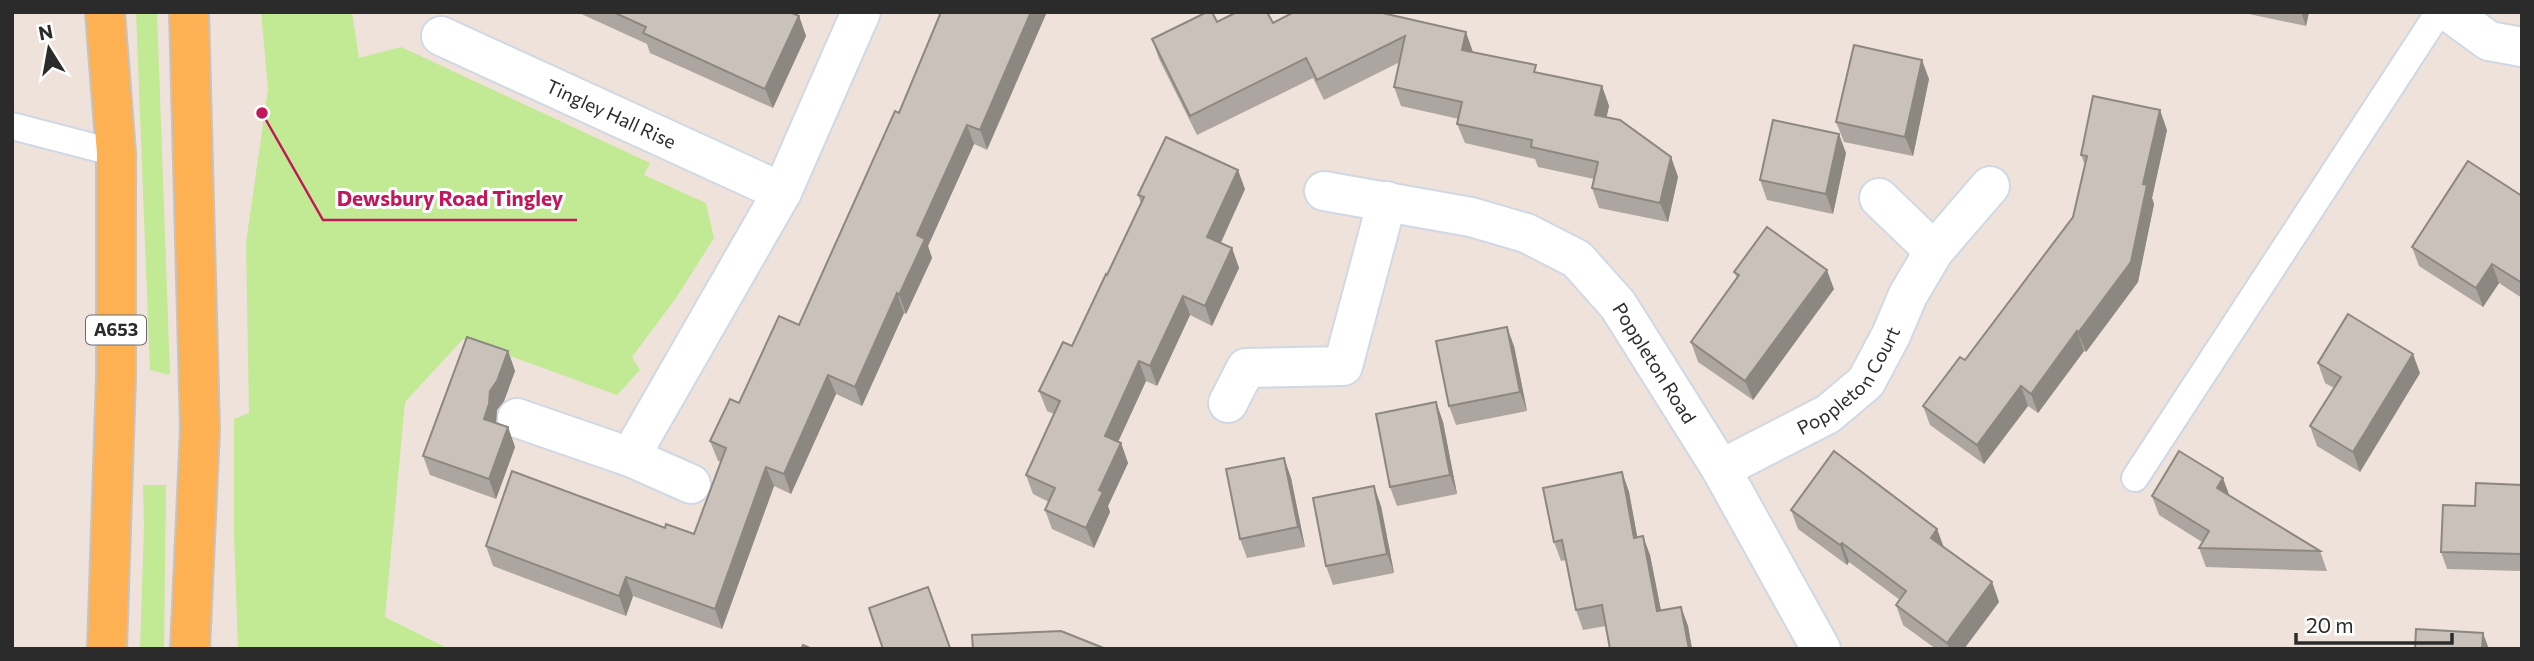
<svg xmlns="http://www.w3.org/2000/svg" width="2534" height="661" viewBox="0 0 2534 661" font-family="Commissioner,sans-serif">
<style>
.green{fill:#c2e993}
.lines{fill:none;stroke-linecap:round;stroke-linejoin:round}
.lane-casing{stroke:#d0d8e5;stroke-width:30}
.street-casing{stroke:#d0d8e5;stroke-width:42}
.primary-casing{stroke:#c4c4c4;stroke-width:42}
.lane{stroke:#fff;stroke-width:26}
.street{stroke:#fff;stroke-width:38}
.primary{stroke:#fdb152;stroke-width:38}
.wall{fill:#ada6a0}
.shaded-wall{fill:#8d8782}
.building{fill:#c9c1ba;stroke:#8d8782;stroke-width:2}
.labels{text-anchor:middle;stroke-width:6;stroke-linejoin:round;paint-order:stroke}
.shield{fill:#fff;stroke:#6b6b6b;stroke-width:2}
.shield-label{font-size:18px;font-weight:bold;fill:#2b2b2b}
.street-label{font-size:19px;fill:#2b2b2b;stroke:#fff}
.leader{fill:none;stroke:#c2185b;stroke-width:2.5}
.callout-dot{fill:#c2185b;stroke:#fff;stroke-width:2.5}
.callout-label{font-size:21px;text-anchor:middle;font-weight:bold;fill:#c2185b;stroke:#fff;stroke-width:6;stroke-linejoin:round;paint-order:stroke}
</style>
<rect width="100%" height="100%" fill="#eee2db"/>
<g class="green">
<polygon points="136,12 157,12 170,375 150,370"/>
<polygon points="261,12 352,12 359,58 401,47 650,163 644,175 706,203 714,238 676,298 632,357 640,370 617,395 463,339 405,402 385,617 449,649 238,649 234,534 234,419 249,413 246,243 268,89"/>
<polygon points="143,485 166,485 164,649 140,649 144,527"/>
</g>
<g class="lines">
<defs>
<g id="lane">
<polyline points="12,126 116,153"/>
<polyline points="2135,478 2439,12"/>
</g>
<g id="street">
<polyline points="2449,12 2489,41 2522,47"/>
<path id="s1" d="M441,36L782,192"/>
<path id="s2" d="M1324,191L1471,217L1526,233L1577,259L1618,305L1721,469L1821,649"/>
<polyline points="1879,198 1934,251"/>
<polyline points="1228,403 1246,368 1343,366 1387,201"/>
<polyline points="517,418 630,457 691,484"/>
<polyline points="630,457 782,192 861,12"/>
<path id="s3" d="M1721,469L1828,414L1866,382L1891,335L1908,295L1934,251L1990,186"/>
</g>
<g id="primary">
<polyline points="105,12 116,153 116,377 107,649"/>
<polyline points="189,12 200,429 190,649"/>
</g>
</defs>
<use href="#lane" class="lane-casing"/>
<use href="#street" class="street-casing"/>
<use href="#primary" class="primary-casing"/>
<use href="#lane" class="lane"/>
<use href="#street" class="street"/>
<use href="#primary" class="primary"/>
</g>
<g class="wall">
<polygon points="577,12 790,12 799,16 806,36 773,108 650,53 647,44"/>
<polygon points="941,12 987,150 974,144 928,246 932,258 906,314 904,313 862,406 836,394 791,494 774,486 722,629 633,596 626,616 493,566 486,546 665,528 694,534 721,462 718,461 710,441 799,325 899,113"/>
<polygon points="2239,12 2309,12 2306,26"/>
<polygon points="1379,13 1473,52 1538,73 1602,86 1609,106 1606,117 1671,157 1678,177 1668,222 1599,208 1592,188 1594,179 1538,167 1535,159 1465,143 1457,124 1459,119 1401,106 1394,87 1400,62 1324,100 1313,78 1197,135 1159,59 1152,39 1217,22 1273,23"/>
<polygon points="1929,79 1913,156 1844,142 1836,122"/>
<polygon points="2167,130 2152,198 2154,204 2138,282 2086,352 2084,351 2038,413 2028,406 1984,464 1930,425 1923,406 1965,360 2073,217 2085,165 2081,155"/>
<polygon points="1846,153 1833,214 1767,200 1760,180"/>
<polygon points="1245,189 1221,243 1232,248 1239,268 1212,326 1190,315 1157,386 1146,381 1118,442 1121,443 1128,463 1108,506 1110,512 1094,548 1052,529 1045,510 1049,502 1033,494 1026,475 1054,414 1047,411 1039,391 1072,346 1141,203 1138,195"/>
<polygon points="2522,196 2522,298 2499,283 2483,307 2419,266 2412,247"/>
<polygon points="1734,272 1834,289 1753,400 1698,362 1691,342 1737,278"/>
<polygon points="1514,346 1527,411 1456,425 1449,406"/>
<polygon points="508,351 515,371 504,401 497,410 496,423 508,427 515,447 496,499 430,475 423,456"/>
<polygon points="2318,363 2420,373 2360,472 2317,446 2310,426 2334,388 2325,383"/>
<polygon points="1436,402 1443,422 1457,494 1397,506 1390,487"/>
<polygon points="1284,458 1291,478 1305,547 1247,558 1240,539"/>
<polygon points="1622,472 1629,492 1637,537 1650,555 1661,611 1681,607 1688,626 1692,649 1610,649 1606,626 1583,630 1576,610 1566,560 1561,561 1554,542"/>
<polygon points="2522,485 2522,571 2447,569 2441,552 2475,506"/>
<polygon points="2229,495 2320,551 2327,571 2206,567 2199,548 2202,542 2159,515 2152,496"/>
<polygon points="1381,506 1394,573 1333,585 1326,566"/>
<polygon points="1791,510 1937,529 1944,548 1992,582 1999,602 1964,649 1936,649 1903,625 1896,605 1900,600 1849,562 1847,565 1798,529"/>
</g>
<g class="shaded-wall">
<polygon points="1031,12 1047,12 987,150 980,130"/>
<polygon points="2301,12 2309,12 2306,26"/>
<polygon points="799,16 806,36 773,108 765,89"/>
<polygon points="1466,32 1473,52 1462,50"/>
<polygon points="1922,60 1929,79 1913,156 1905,137"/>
<polygon points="1602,86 1609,106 1603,134 1595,115"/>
<polygon points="2160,110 2167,130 2152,198 2154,204 2138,282 2086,352 2078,333 2143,184"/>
<polygon points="967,125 974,144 928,246 932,258 906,314 899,295 917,235"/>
<polygon points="1839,134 1846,153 1833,214 1826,194"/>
<polygon points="1671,157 1678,177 1668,222 1660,203"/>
<polygon points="1238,170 1245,189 1214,257 1207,237"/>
<polygon points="1232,248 1239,268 1212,326 1205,306"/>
<polygon points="2492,264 2499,283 2483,307 2476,288"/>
<polygon points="1827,270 1834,289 1753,400 1745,381"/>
<polygon points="897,293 904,313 862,406 855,387"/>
<polygon points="1183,296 1190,315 1157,386 1150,366"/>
<polygon points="1507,327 1514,346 1527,411 1520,392"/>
<polygon points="2077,331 2084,351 2038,413 2031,394"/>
<polygon points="508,351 515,371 504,401 497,410 496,423 484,419 490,391"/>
<polygon points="2413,354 2420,373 2360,472 2353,452"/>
<polygon points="1139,361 1146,381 1112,455 1105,436"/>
<polygon points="828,375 836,394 791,494 784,474"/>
<polygon points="2021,386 2028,406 1984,464 1977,445"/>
<polygon points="1436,402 1443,422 1457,494 1450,475"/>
<polygon points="508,427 515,447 496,499 489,479"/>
<polygon points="1121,443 1128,463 1108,506 1110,512 1094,548 1086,528 1099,490"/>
<polygon points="1284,458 1291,478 1305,547 1298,527"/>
<polygon points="766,467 774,486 722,629 715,609"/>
<polygon points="1622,472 1629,492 1641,557 1634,538"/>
<polygon points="2223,478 2230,497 2217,488"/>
<polygon points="1374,486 1381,506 1394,573 1387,554"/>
<polygon points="1937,529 1944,548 1931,538"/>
<polygon points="1643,536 1650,555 1665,631 1657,611"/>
<polygon points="1842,543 1849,562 1847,565 1840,545"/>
<polygon points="626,577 633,596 626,616 619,596"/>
<polygon points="1992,582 1999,602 1964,649 1949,649 1947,643"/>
<polygon points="1681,607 1688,626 1692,649 1689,649"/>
<polygon points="2483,633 2489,649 2482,649"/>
</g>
<g class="building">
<polygon points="613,12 790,12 799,16 765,89 643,33 646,27"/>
<polygon points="941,12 1031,12 980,130 967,125 917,235 925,239 899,295 897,293 855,387 828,375 784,474 766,467 715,609 626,577 619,596 486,546 512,471 665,528 666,524 694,534 726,448 710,441 730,399 739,403 779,316 799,325 895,111 899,113"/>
<polygon points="1207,12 1212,12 1217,22 1237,12 1267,12 1273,23 1294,12 1378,12 1466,32 1462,50 1536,65 1534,72 1602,86 1595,115 1620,120 1671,157 1660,203 1592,188 1598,162 1531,147 1532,140 1457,124 1462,102 1394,87 1405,36 1317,80 1306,58 1190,116 1152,39"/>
<polygon points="1854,45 1922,60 1905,137 1836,122"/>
<polygon points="2093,96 2160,110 2143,184 2147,185 2131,262 2078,333 2077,331 2031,394 2021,386 1977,445 1923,406 1960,357 1965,360 2073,217 2087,156 2081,155"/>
<polygon points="1773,120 1839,134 1826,194 1760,180"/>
<polygon points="1166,137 1238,170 1207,237 1232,248 1205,306 1183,296 1150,366 1139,361 1105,436 1121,443 1099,490 1103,492 1086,528 1045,510 1055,488 1026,475 1060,401 1039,391 1063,342 1072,346 1106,274 1107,275 1144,197 1138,195"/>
<polygon points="2468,161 2522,196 2522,283 2492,264 2476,288 2412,247"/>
<polygon points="1767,227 1827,270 1745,381 1691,342 1739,275 1734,272"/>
<polygon points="2348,314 2413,354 2353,452 2310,426 2341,377 2318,363"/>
<polygon points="1507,327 1520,392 1449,406 1436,341"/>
<polygon points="467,337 508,351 497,381 490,391 489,404 484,419 508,427 489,479 423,456"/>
<polygon points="1436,402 1450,475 1390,487 1376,414"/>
<polygon points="1834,451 1937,529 1931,538 1992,582 1947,643 1896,605 1906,591 1842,543 1840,545 1791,510"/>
<polygon points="2179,451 2223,478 2217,488 2320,551 2199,548 2209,531 2152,496"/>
<polygon points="1284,458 1298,527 1240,539 1226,469"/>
<polygon points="1622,472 1634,538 1643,536 1657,611 1681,607 1689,649 1610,649 1602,605 1576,610 1562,540 1554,542 1543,488"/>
<polygon points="2476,483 2522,485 2522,554 2441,552 2443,505 2475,506"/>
<polygon points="1374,486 1387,554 1326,566 1313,498"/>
<polygon points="928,587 950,648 947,649 883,649 869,608"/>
<polygon points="2416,629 2483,633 2482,649 2415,649"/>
<polygon points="1061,631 1106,649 973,649 972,635"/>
<polygon points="803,645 812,649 801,649"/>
</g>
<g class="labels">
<rect class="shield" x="86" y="315.5" width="60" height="29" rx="5"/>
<g class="shield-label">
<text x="116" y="336">A653</text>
</g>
<g class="street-label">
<text dy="7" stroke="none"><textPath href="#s1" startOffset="187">Tingley Hall Rise</textPath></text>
<text dy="7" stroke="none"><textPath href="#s2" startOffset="394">Poppleton Road</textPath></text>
<text dy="7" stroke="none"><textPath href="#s3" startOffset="159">Poppleton Court</textPath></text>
</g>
</g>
<path class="leader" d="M262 113L323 220H577"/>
<circle class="callout-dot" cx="262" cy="113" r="7"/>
<g class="callout-label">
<text x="450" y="206">Dewsbury Road Tingley</text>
</g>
<rect width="2534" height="661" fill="none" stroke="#2b2b2b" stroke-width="28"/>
<g transform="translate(49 49) rotate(349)" stroke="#ffffff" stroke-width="5" paint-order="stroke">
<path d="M0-5L12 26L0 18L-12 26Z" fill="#2b2b2b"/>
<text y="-10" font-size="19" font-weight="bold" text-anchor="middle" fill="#2b2b2b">N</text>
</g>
<path d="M2296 633v10h156v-10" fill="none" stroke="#2b2b2b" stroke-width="3.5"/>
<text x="2306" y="633" font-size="21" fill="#2b2b2b" stroke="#ffffff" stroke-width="5" paint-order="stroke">20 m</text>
</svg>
